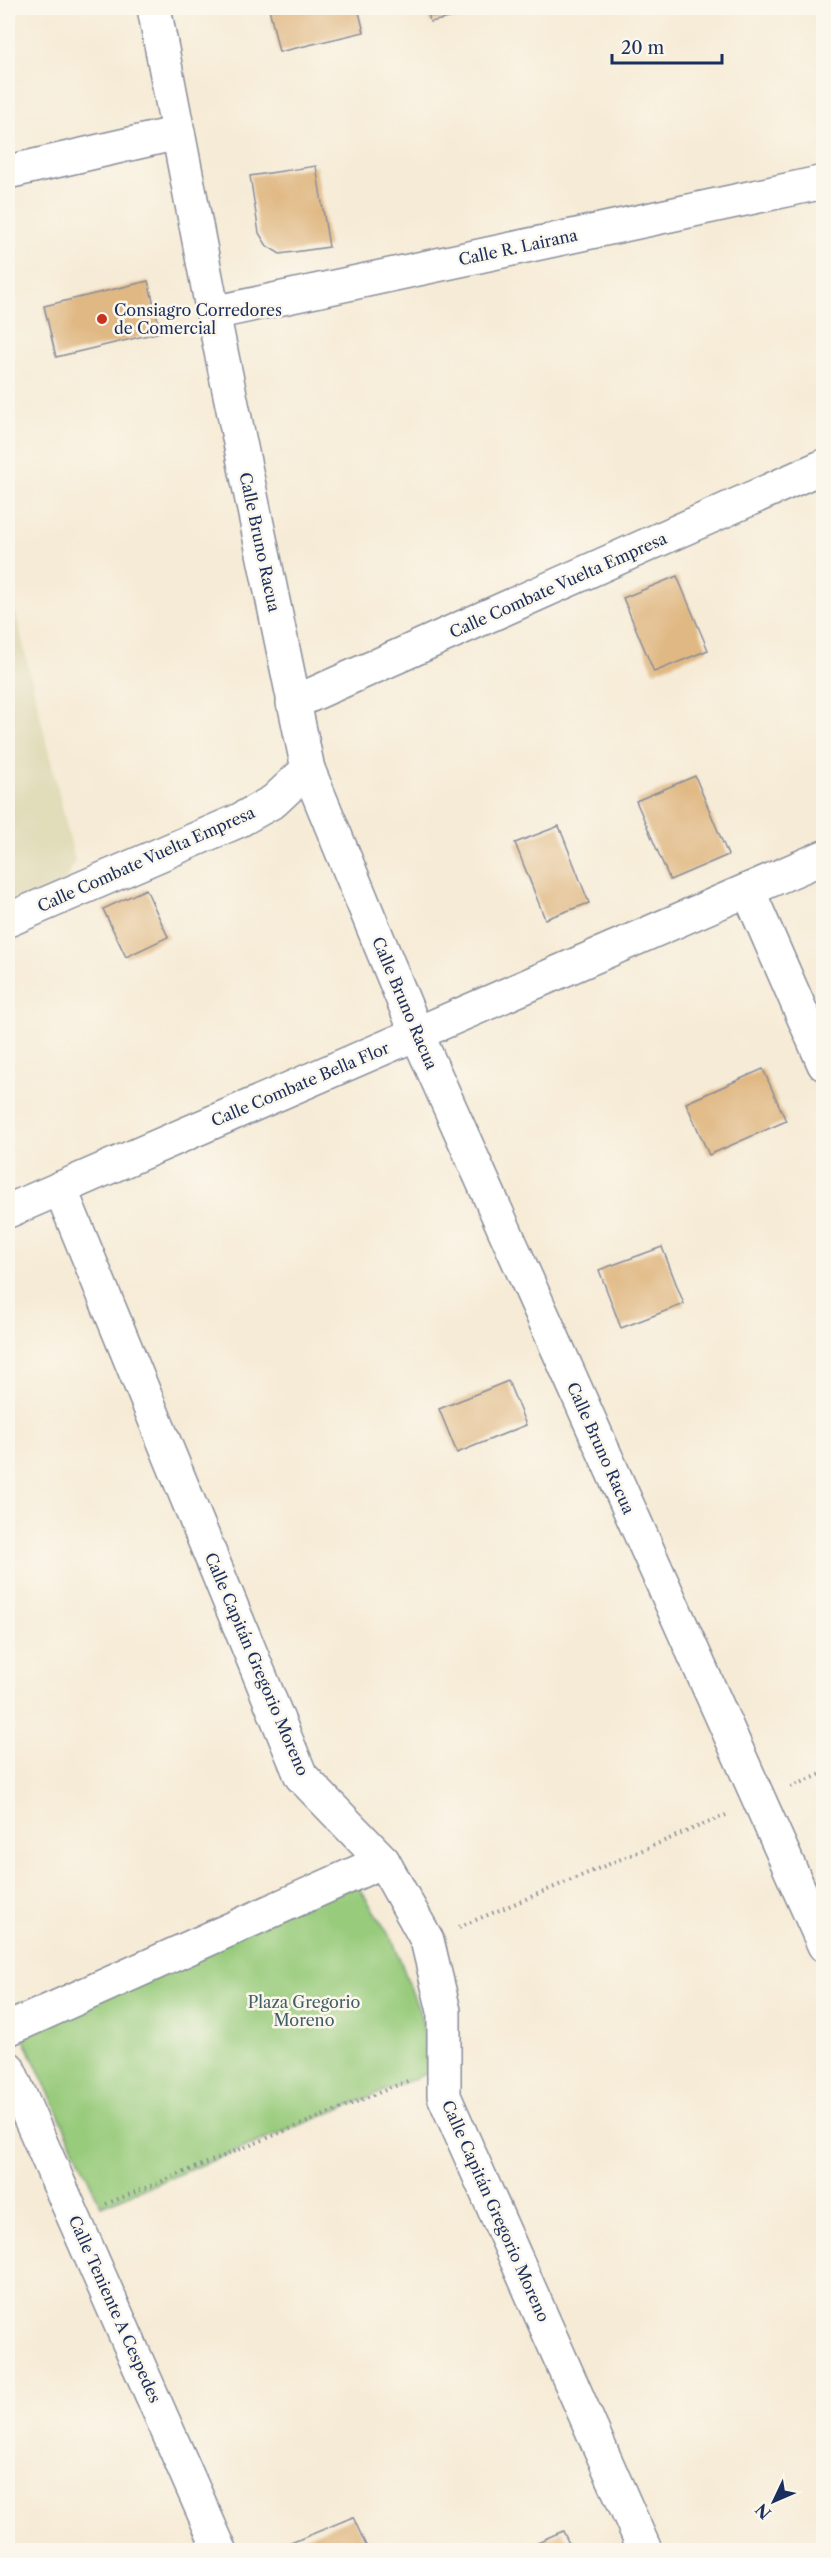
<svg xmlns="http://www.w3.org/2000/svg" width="831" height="2558" viewBox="0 0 831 2558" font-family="'Libre Caslon Text',serif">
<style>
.built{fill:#e1dcba}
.green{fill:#98cb7c;stroke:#5a7d6d;stroke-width:1.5}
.building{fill:#e0b883}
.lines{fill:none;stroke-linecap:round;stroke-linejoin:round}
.street-casing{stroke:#888d9a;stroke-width:36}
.path{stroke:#888d9a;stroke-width:4;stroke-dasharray:1.5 4.5;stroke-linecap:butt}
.street{stroke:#fff;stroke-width:33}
.poi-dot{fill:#c8321e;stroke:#fbf7ec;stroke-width:2}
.labels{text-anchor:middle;stroke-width:5;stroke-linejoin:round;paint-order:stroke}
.street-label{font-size:16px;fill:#1b2f5e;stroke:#fbf7ec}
.poi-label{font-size:16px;fill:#1b2f5e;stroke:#fbf7ec;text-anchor:start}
.park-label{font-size:16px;fill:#405e67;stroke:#fbf7ec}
</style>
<rect width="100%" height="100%" fill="#fbf7ec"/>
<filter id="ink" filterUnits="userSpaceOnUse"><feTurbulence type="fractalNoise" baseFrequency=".0167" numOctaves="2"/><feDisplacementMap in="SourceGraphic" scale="12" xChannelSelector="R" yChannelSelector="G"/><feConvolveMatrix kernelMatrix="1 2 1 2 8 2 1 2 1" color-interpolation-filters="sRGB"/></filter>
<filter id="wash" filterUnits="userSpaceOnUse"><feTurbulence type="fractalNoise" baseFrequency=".008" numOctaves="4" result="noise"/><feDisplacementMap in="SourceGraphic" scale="24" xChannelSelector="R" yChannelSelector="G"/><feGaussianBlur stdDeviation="1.35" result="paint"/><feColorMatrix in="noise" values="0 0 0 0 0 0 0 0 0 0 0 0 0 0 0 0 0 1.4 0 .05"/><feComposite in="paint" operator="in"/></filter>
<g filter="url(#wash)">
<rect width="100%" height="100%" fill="#f6ebd6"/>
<polygon class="built" points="8,581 75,861 62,887 8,908"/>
<polygon class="green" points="351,1875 393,1941 422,2019 428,2073 101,2206 18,2026"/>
<g id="blocks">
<g class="building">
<polygon points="269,8 358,8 364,32 279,52"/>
<polygon points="427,8 486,8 487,10 430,22"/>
<polygon points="316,166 329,247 280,254 267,246 259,233 250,176"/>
<polygon points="148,281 161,332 56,357 44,306"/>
<polygon points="677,576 708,650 654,672 623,598"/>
<polygon points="695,776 728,855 670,880 636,801"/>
<polygon points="559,826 589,903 545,919 515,843"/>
<polygon points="146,889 168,937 126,957 103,909"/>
<polygon points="763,1069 786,1121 709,1155 686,1103"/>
<polygon points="662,1247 684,1304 621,1328 599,1270"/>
<polygon points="508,1381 526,1425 457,1453 439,1409"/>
<polygon points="353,2517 368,2550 274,2550"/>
<polygon points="563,2531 572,2550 519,2550"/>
</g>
</g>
</g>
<g filter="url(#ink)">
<use href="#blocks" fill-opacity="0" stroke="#888d9a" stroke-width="1.5"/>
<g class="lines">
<defs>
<g id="street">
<polyline points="154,8 213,313 308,769 417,1034 824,1945"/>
<polyline points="8,172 178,133"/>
<polyline points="213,313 824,182"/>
<polyline points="293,703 824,466"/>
<polyline points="748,890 824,1064"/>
<polyline points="8,920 238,821 274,801 308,769"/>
<polyline points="60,1188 301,1776 383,1861 427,1940 444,2011 444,2096 645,2550"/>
<polyline points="8,1211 824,857"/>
<polyline points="8,2029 383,1861"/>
<polyline points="8,2068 220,2550"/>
</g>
</defs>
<use href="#street" class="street-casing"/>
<g class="path">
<polyline points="791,1787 824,1773"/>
<polyline points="459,1927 726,1815"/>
<polyline points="106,2204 410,2080"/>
</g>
<use href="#street" class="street"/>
</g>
</g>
<circle class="poi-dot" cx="102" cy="319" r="6"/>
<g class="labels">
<g class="street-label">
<text transform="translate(518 247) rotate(-12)" y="6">Calle R. Lairana</text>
<text transform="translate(260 542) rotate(78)" y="6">Calle Bruno Racua</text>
<text transform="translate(558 585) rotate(-24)" y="6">Calle Combate Vuelta Empresa</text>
<text transform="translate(146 859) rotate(-24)" y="6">Calle Combate Vuelta Empresa</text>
<text transform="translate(405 1003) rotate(67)" y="6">Calle Bruno Racua</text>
<text transform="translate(300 1084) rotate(-23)" y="6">Calle Combate Bella Flor</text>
<text transform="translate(601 1448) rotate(66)" y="6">Calle Bruno Racua</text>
<text transform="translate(257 1664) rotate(67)" y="6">Calle Capitán Gregorio Moreno</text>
<text transform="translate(496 2211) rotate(66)" y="6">Calle Capitán Gregorio Moreno</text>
<text transform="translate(115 2309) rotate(66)" y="6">Calle Teniente A Cespedes</text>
</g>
<g class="poi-label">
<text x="114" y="316">Consiagro Corredores<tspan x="114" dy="18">de Comercial</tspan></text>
</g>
<g class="park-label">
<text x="304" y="2008">Plaza Gregorio<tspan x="304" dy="18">Moreno</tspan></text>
</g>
</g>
<rect width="831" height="2558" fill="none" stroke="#fbf7ec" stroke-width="30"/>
<g transform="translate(774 2501) rotate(226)" stroke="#fbf7ec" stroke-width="4.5" paint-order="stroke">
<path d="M0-4.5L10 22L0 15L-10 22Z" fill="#1b2f5e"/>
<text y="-9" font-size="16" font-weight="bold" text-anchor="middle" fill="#1b2f5e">N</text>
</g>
<path d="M612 54v9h110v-9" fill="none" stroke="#1b2f5e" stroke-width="3"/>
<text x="621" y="54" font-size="18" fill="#1b2f5e" stroke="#fbf7ec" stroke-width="4.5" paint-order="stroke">20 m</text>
</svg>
